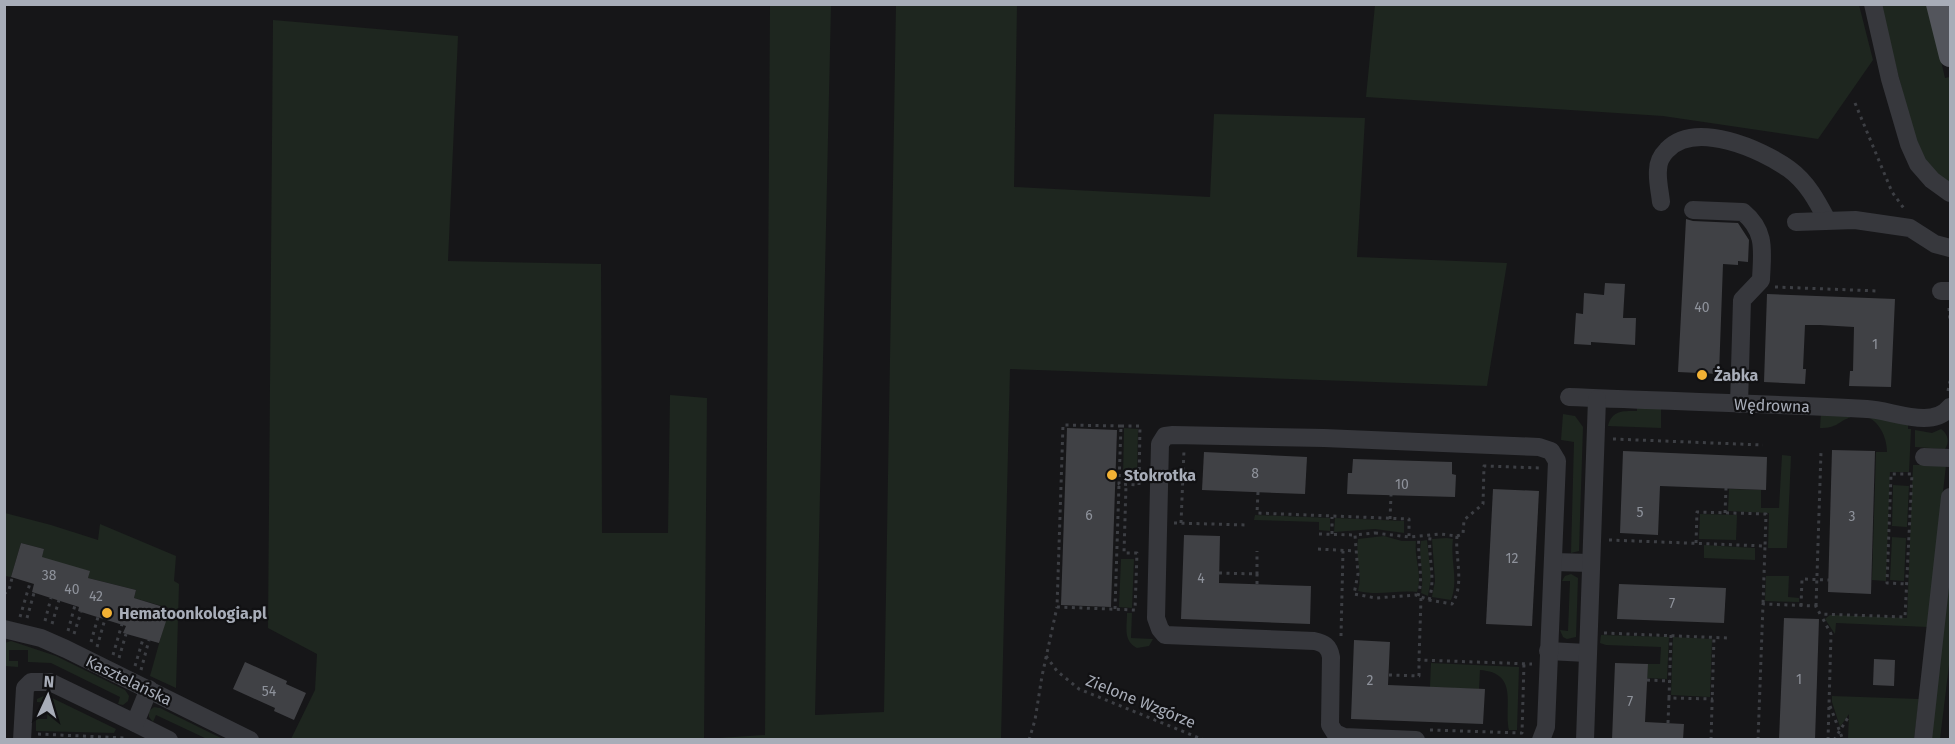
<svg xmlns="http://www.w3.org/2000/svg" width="1955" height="744" viewBox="0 0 1955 744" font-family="'Fira Sans',sans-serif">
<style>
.green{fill:#1e261f}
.building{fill:#404145}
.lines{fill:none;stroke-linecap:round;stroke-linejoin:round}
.path{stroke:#3d3f44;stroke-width:3;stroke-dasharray:3 4.5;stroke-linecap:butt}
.minor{stroke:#37383d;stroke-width:18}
.major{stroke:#53555c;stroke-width:22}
.poi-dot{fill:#f2b134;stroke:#111113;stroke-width:2}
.labels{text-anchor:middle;stroke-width:4.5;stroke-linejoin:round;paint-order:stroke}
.number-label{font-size:14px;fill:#8e929b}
.poi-label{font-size:16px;font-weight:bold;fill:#a8adb8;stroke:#111113;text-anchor:start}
.street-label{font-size:16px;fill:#a8adb8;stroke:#111113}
</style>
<rect width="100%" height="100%" fill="#161618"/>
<g class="green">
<polygon points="770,5 831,5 815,715 884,712 896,5 1017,5 1014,187 1210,197 1214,114 1365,118 1357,257 1507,263 1487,386 1010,369 1001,739 291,739 315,690 317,654 268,628 273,20 458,36 448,261 601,264 602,533 668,533 670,395 707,398 704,739 765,735"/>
<polygon points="1375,5 1859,5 1873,60 1818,139 1663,116 1366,97"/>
<polygon points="1880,5 1928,5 1945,78 1950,77 1950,183 1939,176 1925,161 1915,139"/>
<path d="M1637,406L1661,407V428L1608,426C1612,410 1623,411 1637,411Z"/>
<path d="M1821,413L1857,415L1908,424V429H1911L1909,472H1890L1886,581L1872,580L1876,452H1887C1887,433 1874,410 1851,417C1837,422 1838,428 1820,428Z"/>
<polygon points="1563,414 1575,416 1583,427 1579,551 1571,553 1574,442 1561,440"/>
<polygon points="1124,428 1138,429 1137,478 1123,478"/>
<path d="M1941,429C1948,434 1950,442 1945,449L1915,447V430L1932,433Z"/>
<polygon points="1782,455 1791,456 1787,548 1768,548 1769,513 1728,511 1729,489 1761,490 1761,508 1779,508"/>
<polygon points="1913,465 1946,465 1928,627 1836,623 1835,634 1825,619 1830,615 1907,618"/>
<polygon points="1893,485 1909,486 1907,527 1892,526"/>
<polygon points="5,513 51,525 98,540 100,524 176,556 174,581 179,584 176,688 150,676 169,608 134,598 136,590 88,578 89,571 41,560 44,549 21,543 11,577 5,576"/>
<polygon points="1700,514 1737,515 1736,540 1699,539"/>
<polygon points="1255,515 1330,518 1330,531 1319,530 1319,522 1254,520"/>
<polygon points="1335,518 1404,521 1404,533 1375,529 1334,532"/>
<path d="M1384,536L1402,541H1416C1414,559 1423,575 1417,592C1397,590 1378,596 1358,591C1363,573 1355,557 1358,539Z"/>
<polygon points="1892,537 1906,538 1904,581 1890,580"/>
<path d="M1447,538L1453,539C1450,560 1459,580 1451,600L1432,597L1435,581L1432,539Z"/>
<path d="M1427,540L1431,577L1428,596L1421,593C1425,575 1418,559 1421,541Z"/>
<polygon points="1704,545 1755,548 1755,560 1704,558"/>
<polygon points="1121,559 1134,559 1132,608 1119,607"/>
<polygon points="1950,562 1950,657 1940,739 1930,740"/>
<polygon points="1571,574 1578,578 1576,637 1567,639 1563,637 1560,630 1568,631 1570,581 1562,581 1565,576"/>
<polygon points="1766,576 1789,576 1788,597 1799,598 1799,602 1765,601"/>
<path d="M1127,613H1132L1131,638L1153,639L1149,646L1137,648C1123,641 1127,627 1127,613Z"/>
<polygon points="1601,635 1669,637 1667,679 1647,678 1648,664 1660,664 1661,647 1606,645 1600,643"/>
<polygon points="1673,637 1712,639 1710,697 1671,695"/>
<polygon points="11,641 56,656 125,690 129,696 128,701 123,705 118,704 120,697 51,663 28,662 28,650 9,650 9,661 18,661 18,667 5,666 5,691 5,643"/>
<path d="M1431,663L1519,667L1517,730H1509C1504,704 1519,673 1480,670L1479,689L1430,687Z"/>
<polygon points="46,695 116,729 114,733 36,731 36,719 47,719 48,703 37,702 37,699"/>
<polygon points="1832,696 1919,699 1914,739 1848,739 1849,714 1840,727 1832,702"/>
<polygon points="154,707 160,708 223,739 207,739 156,715 153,722 149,717 149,711"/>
</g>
<g class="building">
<polygon points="1686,219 1693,221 1738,223 1749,240 1748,262 1738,261 1738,265 1723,264 1719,374 1678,372"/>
<polygon points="1605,283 1625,284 1623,318 1636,318 1635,345 1591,342 1591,345 1574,344 1576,313 1583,314 1584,293 1604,295"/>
<polygon points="1767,294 1895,299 1891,387 1849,386 1850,371 1853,371 1854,327 1820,325 1805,325 1803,369 1806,369 1805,384 1764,382"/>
<polygon points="1067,428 1117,430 1111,607 1061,605"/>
<polygon points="1832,450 1875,451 1871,594 1828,592"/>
<polygon points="1623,451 1767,457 1766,490 1660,486 1658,535 1620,533"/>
<polygon points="1204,452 1307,457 1305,494 1202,490"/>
<polygon points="1353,459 1452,462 1452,474 1456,475 1455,497 1347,494 1348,473 1352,473"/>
<polygon points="1493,489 1539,491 1532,626 1486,624"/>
<polygon points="1184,535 1220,536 1219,583 1311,586 1310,624 1181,619"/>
<polygon points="21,543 44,549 42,557 90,571 88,578 136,590 134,598 170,609 159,643 123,633 126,626 78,611 79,607 32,592 34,584 11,577"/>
<polygon points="1619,584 1726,588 1724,623 1617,619"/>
<polygon points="1784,618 1819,619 1815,740 1779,740"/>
<polygon points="1354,640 1390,642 1388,685 1485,689 1483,724 1351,719"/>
<polygon points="1874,659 1895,660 1894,686 1873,685"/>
<polygon points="245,662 287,681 286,684 306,693 294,720 274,711 275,708 233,689"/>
<polygon points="1615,663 1648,664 1645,722 1684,724 1683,740 1612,740"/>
</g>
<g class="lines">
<g class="path">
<polyline points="1855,103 1892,192 1905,210"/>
<polyline points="1775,287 1878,291"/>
<polyline points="1949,308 1950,321"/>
<polyline points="1948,391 1950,381"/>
<polyline points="1121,426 1063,425 1057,607 1135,610 1137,553 1124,553 1126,485"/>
<polygon points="1121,426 1140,426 1139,485 1119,484"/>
<polyline points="1613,439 1763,445"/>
<polyline points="1258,492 1257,513 1409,519 1409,536"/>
<polyline points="1725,513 1726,488"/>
<polyline points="1390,519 1391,495"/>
<polyline points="1174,523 1247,525"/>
<polyline points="1181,523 1184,450"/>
<path d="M1375,533L1409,537L1440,534L1457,536C1455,559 1465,584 1452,604L1429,600L1416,595L1376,598L1354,594L1358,574L1355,535Z"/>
<polyline points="1319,534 1355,535"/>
<polyline points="1332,534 1332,517"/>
<polyline points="1457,536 1463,534 1464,520 1483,504 1484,466 1541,468"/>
<polyline points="1609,540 1765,546 1763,604"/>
<polyline points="1696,543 1697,512 1766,514 1765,546"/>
<polyline points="1318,549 1355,551"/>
<polyline points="1219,573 1257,574 1257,551"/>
<polyline points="1257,584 1257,574"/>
<polyline points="4,594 9,590 12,578"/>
<path d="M1418,596C1424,577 1417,557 1419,537"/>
<polyline points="1421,598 1419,660 1532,664"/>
<path d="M1429,600C1436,578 1428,558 1430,537"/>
<polyline points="1801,606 1802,579 1829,580"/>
<polyline points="1816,606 1821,452"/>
<polyline points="1115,609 1119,484"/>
<polyline points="20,617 30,583"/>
<polyline points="27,618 34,593"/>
<polyline points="1823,619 1831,634 1828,740"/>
<polyline points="45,621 51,598"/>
<polyline points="52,624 59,600"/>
<polyline points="68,631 75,605"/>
<polyline points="1604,633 1728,638"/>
<polyline points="74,634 81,612"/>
<polyline points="1671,635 1669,698 1713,699"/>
<polyline points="1341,636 1343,551"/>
<polyline points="91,642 98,617"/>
<polyline points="97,647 105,619"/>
<polyline points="113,655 122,624"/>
<polyline points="1046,656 1057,671 1079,689 1204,740"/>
<polyline points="119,658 126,634"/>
<polyline points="135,666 143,639"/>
<polyline points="141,670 149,640"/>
<polyline points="1389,675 1419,676 1419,660"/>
<polyline points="1647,680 1670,681"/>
<polyline points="1830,706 1843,740"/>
<polyline points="1668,723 1669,698"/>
<polyline points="1430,730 1522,733 1524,663"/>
<polyline points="38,734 125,738"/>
<polyline points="1029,740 1035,720 1042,676 1057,607"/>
<polyline points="1711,740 1714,637"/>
<polyline points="1758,740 1763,604 1816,606 1820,614 1905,617 1912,474 1891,474 1887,583 1907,584"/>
<polyline points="1834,740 1849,716"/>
</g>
<g class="minor">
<polyline points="1873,4 1890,79 1909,144 1918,164 1932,180 1950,193"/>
<path d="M1661,202C1660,192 1657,180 1658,170C1658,162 1662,155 1667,150C1695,120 1761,149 1789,169C1807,182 1817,201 1827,220"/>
<path d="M1693,210L1743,212C1767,232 1762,252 1761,280L1742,300L1739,404"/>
<polyline points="1796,222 1855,220 1910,228 1935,244 1950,248"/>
<polyline points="1941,291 1950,291"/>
<path d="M1569,397C1668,401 1768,404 1867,409C1892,410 1932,430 1950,407"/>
<polyline points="1924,457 1950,458"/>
<polyline points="1553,562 1591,563"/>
<polyline points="4,629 41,638 66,649 250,740"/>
<polyline points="1548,651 1587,653"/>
<polyline points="135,723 169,740"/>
<polyline points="22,740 25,688 31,682 50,682 135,723 149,689"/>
<path d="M1416,740L1344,737L1335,733L1330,725L1331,657C1329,646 1324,643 1314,641L1165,635L1160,629L1156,618L1160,444L1165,436L1173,435L1324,438L1539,447L1551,451L1557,461L1546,727L1541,740"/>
<polyline points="1585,740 1597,399"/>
<polyline points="1923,740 1950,497"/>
</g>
<polyline class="major" points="1937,4 1950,56"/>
</g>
<g class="poi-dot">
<circle cx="1702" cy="375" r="6"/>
<circle cx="1112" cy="475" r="6"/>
<circle cx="107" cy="613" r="6"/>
</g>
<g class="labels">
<g class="number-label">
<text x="1702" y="312">40</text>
<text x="1875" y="349">1</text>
<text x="1255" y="478">8</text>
<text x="1402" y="489">10</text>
<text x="1640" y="517">5</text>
<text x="1089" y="520">6</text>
<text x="1852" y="521">3</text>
<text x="1512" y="563">12</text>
<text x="49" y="580">38</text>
<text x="1201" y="583">4</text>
<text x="72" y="594">40</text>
<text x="96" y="601">42</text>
<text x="1672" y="608">7</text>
<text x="1799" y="684">1</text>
<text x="1370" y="685">2</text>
<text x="269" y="696">54</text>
<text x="1630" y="706">7</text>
</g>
<g class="poi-label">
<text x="1714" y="381">Żabka</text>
<text x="1124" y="481">Stokrotka</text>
<text x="119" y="619">Hematoonkologia.pl</text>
</g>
<g class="street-label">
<text transform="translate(1772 405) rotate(2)" y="6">Wędrowna</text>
<text transform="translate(129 680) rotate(26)" y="6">Kasztelańska</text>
<text transform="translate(1141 701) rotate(22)" y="6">Zielone Wzgórze</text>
</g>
</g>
<rect width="1955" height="744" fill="none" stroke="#a8adb8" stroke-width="12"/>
<g transform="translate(48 696) rotate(4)" stroke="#111113" stroke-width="4.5" paint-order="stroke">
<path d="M0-4.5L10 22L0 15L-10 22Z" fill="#a8adb8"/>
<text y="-9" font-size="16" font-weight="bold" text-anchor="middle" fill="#a8adb8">N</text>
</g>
</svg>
